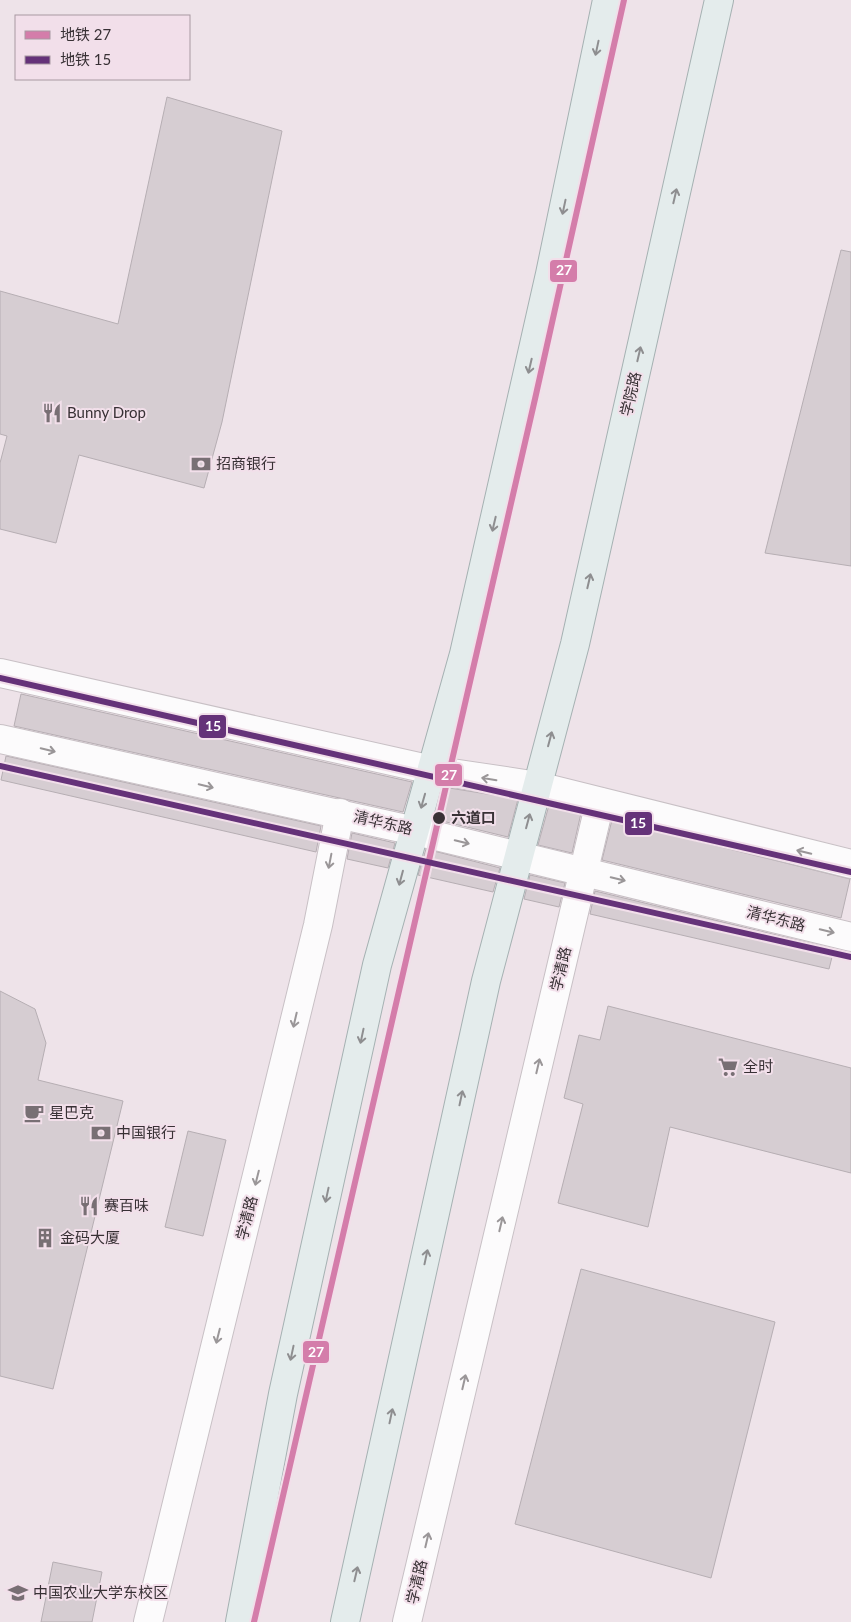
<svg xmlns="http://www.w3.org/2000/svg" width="851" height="1622" viewBox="0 0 851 1622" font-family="Lato,'Noto Sans SC',sans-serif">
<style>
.building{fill:#d6cdd2;stroke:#b6aeb3}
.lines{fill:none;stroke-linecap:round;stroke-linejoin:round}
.secondary-casing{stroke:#c8c0c5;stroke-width:30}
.primary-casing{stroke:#a5b1b2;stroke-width:30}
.secondary{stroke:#fcfbfc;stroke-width:28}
.primary{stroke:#e4ecec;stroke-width:28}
.metro-1-casing{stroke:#f2dfea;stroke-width:10}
.metro-2-casing{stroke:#f2dfea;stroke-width:10}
.metro-1{stroke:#d47daa;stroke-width:6}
.metro-2{stroke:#653279;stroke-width:6}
.oneway{stroke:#8e8e90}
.oneway2{stroke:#9a9698}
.stop-dot{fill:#383135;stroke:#f2dfea;stroke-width:2}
.labels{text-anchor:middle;stroke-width:4;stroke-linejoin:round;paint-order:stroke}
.street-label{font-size:15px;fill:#383135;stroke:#f2dfea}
.poi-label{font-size:15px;fill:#383135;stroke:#f2dfea;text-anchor:start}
.stop-label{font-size:15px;font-weight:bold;fill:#383135;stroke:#f2dfea;text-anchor:start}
.line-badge{stroke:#f2dfea;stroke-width:2}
.badge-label{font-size:14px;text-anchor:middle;font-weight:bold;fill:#fff}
</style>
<rect width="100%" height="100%" fill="#eee3e9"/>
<g class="building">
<polygon points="167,97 282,131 222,422 204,488 79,455 56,543 0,529 0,463 7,436 0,434 0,291 118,324"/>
<polygon points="841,250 851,252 851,566 765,553"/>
<polygon points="21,694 412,782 403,812 14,726"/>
<polygon points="6,756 321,826 316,852 1,780"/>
<polygon points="443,787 518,799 508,837 434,819"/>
<polygon points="549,805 581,813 572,853 538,845"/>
<polygon points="612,820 850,879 841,918 602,860"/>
<polygon points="352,833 395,843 388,868 347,859"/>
<polygon points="426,849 500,868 493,892 418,875"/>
<polygon points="530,875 565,883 559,907 524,899"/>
<polygon points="595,891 834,949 829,969 590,914"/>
<polygon points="0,991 35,1009 46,1043 38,1080 123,1101 53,1389 0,1376"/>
<polygon points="608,1006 851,1068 851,1173 670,1127 648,1227 558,1203 583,1104 564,1098 579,1035 600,1040"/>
<polygon points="188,1131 226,1140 203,1236 165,1227"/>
<polygon points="581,1269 775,1322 711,1578 515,1524"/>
<polygon points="53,1562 102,1572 92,1622 41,1622"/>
</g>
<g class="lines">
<defs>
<g id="secondary">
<polyline points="0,673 432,770 538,786 851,864"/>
<polyline points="0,739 424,833 851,937"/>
<polyline points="148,1622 318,925 340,813"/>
<polyline points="407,1622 600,802"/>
</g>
<g id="primary">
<polyline points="240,1622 283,1394 377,965 464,654 550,274 607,0"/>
<polyline points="345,1622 486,981 575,644 719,0"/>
</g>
</defs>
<use href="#secondary" class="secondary-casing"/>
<use href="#primary" class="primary-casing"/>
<use href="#secondary" class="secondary"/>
<use href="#primary" class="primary"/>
<defs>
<polyline id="metro-1" points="254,1622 535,399 624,0"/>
<g id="metro-2">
<polyline points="0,678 851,872"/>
<polyline points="0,766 851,957"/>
</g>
</defs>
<use href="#metro-1" class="metro-1-casing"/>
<use href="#metro-2" class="metro-2-casing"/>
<use href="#metro-1" class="metro-1"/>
<use href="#metro-2" class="metro-2"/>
</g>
<defs><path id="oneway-shaft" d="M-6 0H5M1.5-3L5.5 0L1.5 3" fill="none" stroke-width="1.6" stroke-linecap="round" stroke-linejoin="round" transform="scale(1.25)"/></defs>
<g class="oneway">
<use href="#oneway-shaft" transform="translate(597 48) rotate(102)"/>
<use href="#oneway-shaft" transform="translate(675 196) rotate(-77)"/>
<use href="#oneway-shaft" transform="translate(564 207) rotate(102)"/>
<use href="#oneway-shaft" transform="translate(639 354) rotate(-77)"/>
<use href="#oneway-shaft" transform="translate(530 366) rotate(103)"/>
<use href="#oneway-shaft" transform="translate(494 524) rotate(103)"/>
<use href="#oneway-shaft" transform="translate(589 581) rotate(-77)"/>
<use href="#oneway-shaft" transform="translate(550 739) rotate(-75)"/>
<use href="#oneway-shaft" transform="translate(423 801) rotate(106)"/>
<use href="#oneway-shaft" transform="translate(528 821) rotate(-75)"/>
<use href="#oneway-shaft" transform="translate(401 878) rotate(105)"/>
<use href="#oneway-shaft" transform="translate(362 1036) rotate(102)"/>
<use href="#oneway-shaft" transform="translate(461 1098) rotate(-78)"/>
<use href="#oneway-shaft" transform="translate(327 1195) rotate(102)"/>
<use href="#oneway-shaft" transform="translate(426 1257) rotate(-78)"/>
<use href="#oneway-shaft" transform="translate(292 1353) rotate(102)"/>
<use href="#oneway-shaft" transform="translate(391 1416) rotate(-78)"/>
<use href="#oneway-shaft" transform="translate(356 1574) rotate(-77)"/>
</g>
<g class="oneway2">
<use href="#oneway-shaft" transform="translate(48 750) rotate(13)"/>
<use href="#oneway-shaft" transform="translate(489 779) rotate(-171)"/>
<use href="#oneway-shaft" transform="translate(206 786) rotate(13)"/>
<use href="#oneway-shaft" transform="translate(462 842) rotate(14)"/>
<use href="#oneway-shaft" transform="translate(804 852) rotate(-166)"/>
<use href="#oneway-shaft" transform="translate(330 861) rotate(101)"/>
<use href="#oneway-shaft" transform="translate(618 879) rotate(14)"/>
<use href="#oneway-shaft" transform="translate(827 931) rotate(14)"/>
<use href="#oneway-shaft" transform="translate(295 1020) rotate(103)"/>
<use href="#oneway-shaft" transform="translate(538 1066) rotate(-77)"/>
<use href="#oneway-shaft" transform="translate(257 1178) rotate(104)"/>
<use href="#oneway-shaft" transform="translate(501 1224) rotate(-77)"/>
<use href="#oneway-shaft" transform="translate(218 1336) rotate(104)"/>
<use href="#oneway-shaft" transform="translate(464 1382) rotate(-77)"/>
<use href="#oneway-shaft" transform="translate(427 1540) rotate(-77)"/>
</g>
<defs>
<symbol id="restaurant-bare" viewBox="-9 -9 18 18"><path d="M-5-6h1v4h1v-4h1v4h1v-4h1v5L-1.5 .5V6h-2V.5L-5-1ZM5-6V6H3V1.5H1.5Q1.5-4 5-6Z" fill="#786f74" stroke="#f2dfea" stroke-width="2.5" paint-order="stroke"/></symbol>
<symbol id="bank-bare" viewBox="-9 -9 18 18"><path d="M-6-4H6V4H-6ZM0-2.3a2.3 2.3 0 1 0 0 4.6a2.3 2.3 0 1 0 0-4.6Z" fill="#786f74" stroke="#f2dfea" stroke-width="2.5" paint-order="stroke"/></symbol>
<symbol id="supermarket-bare" viewBox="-9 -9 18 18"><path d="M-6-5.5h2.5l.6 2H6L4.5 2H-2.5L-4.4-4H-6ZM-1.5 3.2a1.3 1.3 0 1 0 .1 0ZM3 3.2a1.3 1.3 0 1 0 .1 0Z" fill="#786f74" stroke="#f2dfea" stroke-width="2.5" paint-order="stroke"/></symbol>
<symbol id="cafe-bare" viewBox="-9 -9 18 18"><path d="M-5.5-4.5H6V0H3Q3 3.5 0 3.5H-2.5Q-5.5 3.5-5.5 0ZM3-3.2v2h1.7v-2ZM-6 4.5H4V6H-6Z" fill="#786f74" stroke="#f2dfea" stroke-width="2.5" paint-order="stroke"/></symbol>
<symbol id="building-bare" viewBox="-9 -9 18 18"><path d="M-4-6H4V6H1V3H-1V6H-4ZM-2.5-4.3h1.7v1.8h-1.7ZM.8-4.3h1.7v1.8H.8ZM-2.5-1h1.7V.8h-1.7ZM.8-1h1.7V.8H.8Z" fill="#786f74" stroke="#f2dfea" stroke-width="2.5" paint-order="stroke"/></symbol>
<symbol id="university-bare" viewBox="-9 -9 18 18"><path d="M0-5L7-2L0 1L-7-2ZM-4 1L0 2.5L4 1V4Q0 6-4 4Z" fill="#786f74" stroke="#f2dfea" stroke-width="2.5" paint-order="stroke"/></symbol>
</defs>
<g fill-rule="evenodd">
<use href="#restaurant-bare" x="38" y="399" width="28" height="28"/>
<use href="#bank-bare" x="187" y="450" width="28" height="28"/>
<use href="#supermarket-bare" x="714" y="1053" width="28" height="28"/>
<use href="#cafe-bare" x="20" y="1099" width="28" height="28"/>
<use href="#bank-bare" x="87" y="1119" width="28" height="28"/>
<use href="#restaurant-bare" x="75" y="1192" width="28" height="28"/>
<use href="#building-bare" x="31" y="1224" width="28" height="28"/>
<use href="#university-bare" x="4" y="1579" width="28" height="28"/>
</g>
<circle class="stop-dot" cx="439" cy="818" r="7"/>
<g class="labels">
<g class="street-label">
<text transform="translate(631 394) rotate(-77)" y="5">学院路</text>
<text transform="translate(383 823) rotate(13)" y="5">清华东路</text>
<text transform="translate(776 919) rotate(14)" y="5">清华东路</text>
<text transform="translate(561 969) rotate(-77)" y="5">学清路</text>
<text transform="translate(247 1218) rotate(-76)" y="5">学清路</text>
<text transform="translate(417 1582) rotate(-77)" y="5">学清路</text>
</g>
<g class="poi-label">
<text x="67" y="418">Bunny Drop</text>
<text x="216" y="469">招商银行</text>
<text x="743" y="1072">全时</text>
<text x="49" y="1118">星巴克</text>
<text x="116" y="1138">中国银行</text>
<text x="104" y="1211">赛百味</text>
<text x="60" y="1243">金码大厦</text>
<text x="33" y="1598">中国农业大学东校区</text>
</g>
<g class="stop-label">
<text x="451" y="823">六道口</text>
</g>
</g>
<g class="line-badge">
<rect x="549" y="259" width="29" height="24" rx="5" fill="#d47daa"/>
<rect x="198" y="714" width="29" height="25" rx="5" fill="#653279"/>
<rect x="434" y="763" width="29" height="24" rx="5" fill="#d47daa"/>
<rect x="624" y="811" width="29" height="25" rx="5" fill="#653279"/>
<rect x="302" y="1340" width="28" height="24" rx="5" fill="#d47daa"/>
</g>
<g class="badge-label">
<text x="564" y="275">27</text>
<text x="213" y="731">15</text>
<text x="449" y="780">27</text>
<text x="638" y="828">15</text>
<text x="316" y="1357">27</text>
</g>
<rect x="15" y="15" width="175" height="65" fill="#f2dfea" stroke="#a899a2"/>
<rect x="25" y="31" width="25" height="8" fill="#d47daa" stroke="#a899a2"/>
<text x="60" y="40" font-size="15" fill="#383135">地铁 27</text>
<rect x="25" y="56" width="25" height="8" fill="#653279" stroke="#a899a2"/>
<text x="60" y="65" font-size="15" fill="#383135">地铁 15</text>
</svg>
